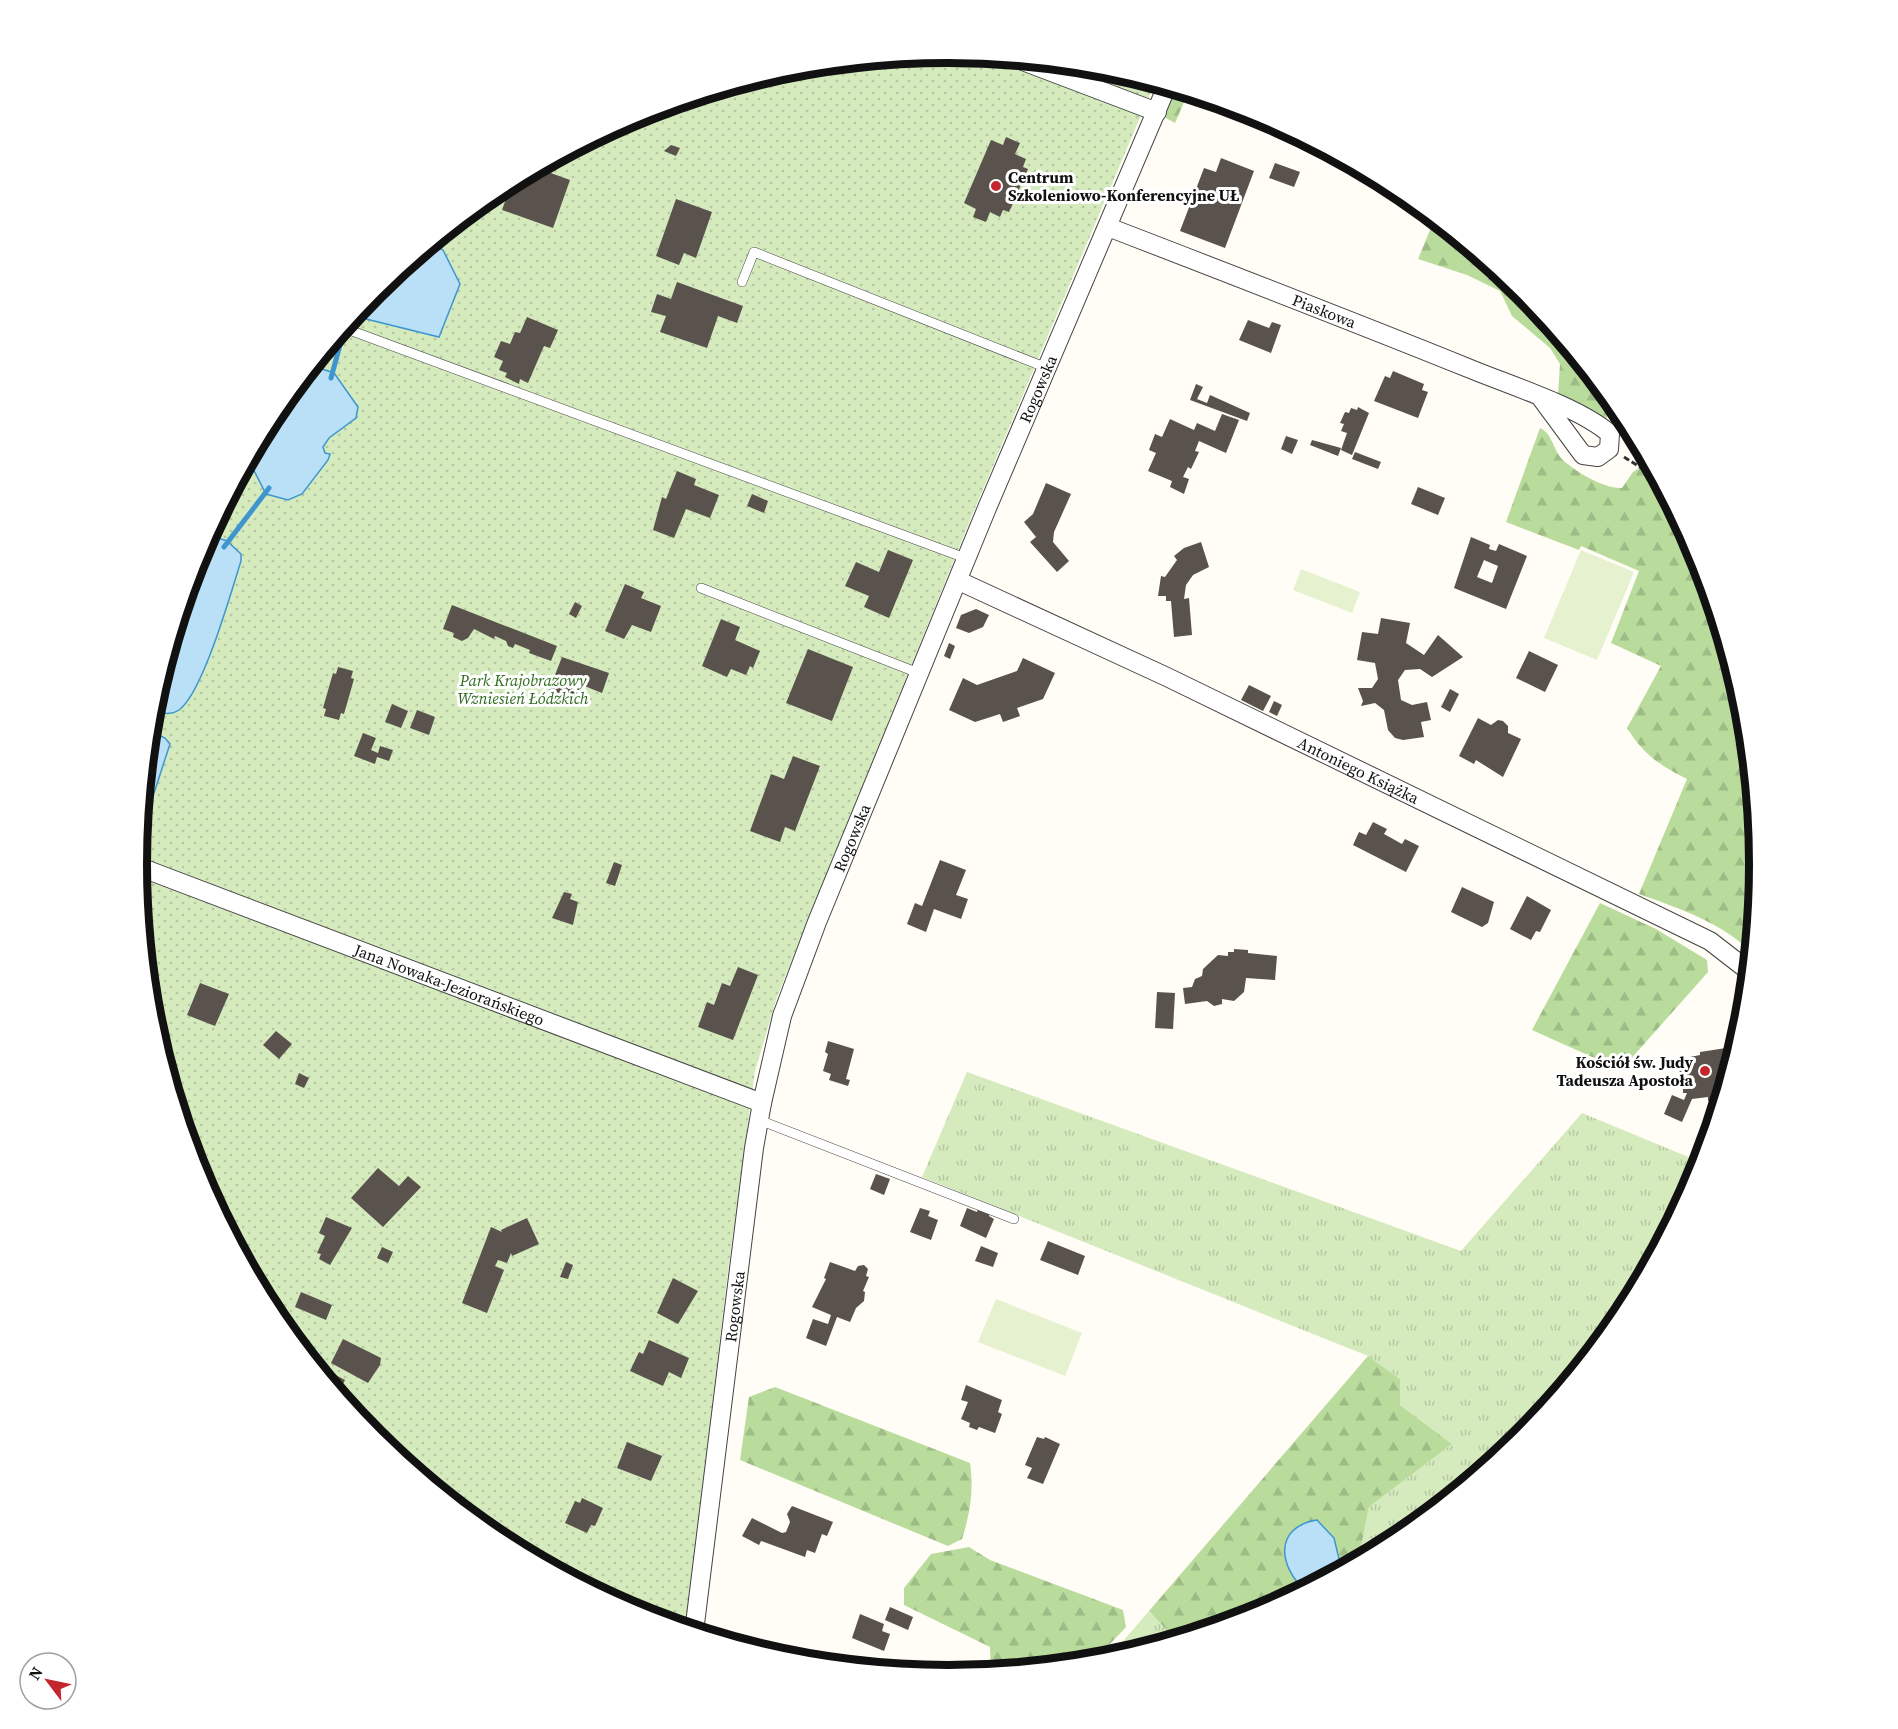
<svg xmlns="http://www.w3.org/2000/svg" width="1898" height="1729" viewBox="0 0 1898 1729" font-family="'Source Serif 4',serif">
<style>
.grass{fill:url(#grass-tufts)}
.forest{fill:url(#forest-firs)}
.park{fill:url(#park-dots)}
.pitch{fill:#e6f2cf}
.water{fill:#b9e0f7;stroke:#3f96cf;stroke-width:1.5}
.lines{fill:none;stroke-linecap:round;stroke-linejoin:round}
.stream{stroke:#3f96cf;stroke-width:5}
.building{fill:#5a524d;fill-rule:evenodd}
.service-casing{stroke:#444;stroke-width:10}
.minor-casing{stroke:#444;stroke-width:20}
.path{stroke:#333;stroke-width:3;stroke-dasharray:6 3;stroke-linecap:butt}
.service{stroke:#fff;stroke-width:9}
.minor{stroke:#fff;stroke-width:18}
.poi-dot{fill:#c4262e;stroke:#fff;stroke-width:2}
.labels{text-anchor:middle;stroke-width:6;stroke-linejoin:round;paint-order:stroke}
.poi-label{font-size:16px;font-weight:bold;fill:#111;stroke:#fff;text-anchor:start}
.street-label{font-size:16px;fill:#111;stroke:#fff}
.park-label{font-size:16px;font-style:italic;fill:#2f6b1f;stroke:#fff}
.rim{fill:none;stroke:#111;stroke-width:8}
</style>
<defs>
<pattern id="grass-tufts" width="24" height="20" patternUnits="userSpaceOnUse" patternTransform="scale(1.5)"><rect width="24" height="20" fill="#d5ebbd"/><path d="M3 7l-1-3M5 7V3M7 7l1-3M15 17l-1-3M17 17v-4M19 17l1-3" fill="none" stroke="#b6c8a1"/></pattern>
<pattern id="forest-firs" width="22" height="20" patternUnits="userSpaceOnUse" patternTransform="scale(1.5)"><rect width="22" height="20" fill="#b9dc9c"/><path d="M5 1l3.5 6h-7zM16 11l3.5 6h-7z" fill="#9ebc85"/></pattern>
<pattern id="park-dots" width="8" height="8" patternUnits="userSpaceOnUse" patternTransform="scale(1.5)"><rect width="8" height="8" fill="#d5ebbd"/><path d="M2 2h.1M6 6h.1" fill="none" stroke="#b6c8a1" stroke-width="1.8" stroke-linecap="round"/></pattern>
</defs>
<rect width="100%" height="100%" fill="#fffdf5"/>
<g class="grass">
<polygon points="967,1072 1461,1251 1582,1113 1703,1163 1699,1176 1624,1316 1523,1439 1400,1540 1358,1562 1369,1507 1452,1444 1400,1405 1400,1379 1368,1356 922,1177"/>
<polygon points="1149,1611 1176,1640 1106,1661"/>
</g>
<g class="forest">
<polygon points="1176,89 1260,114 1386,182 1185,100 1175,123 1164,117"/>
<polygon points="1435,218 1523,291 1613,399 1606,420 1558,395 1560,364 1550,348 1512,316 1500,291 1467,275 1418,259"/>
<path d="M1540,428C1553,434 1553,450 1562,459C1575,472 1605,489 1622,488L1633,472L1650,461L1699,554L1745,706L1761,865L1752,953C1723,923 1678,908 1639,894L1687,779C1658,764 1645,756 1627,728L1661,666L1611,643L1639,571L1581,546L1579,550L1506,522Z"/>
<polygon points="1600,903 1656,929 1707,960 1708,972 1621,1070 1532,1030"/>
<polygon points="1368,1356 1400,1379 1400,1405 1452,1444 1369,1507 1358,1562 1259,1615 1176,1640 1149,1611"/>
<path d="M775,1387L970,1463C974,1491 970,1513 962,1539L948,1546L740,1460L749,1397Z"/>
<polygon points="969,1547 990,1560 1123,1610 1126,1627 1093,1662 991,1672 990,1647 904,1605 904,1588 931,1554"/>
</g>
<polygon class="park" points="949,53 1108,68 1155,82 973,513 777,997 755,1071 728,1271 686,1629 638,1615 498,1539 375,1438 274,1315 199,1175 153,1023 137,864 153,706 199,553 274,413 375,290 498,189 639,114 791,68"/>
<g class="pitch">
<polygon points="1581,550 1634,572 1597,660 1544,638"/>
<polygon points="1301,569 1360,592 1352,613 1293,590"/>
<polygon points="996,1299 1082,1333 1065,1376 978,1342"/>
</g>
<g class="water">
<polygon points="431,244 443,250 460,284 439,337 354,316 375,290"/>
<polygon points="313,366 334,373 358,407 356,418 329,438 323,447 325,453 330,454 328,460 302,494 288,500 266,494 249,461 274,413"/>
<path d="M209,535L227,541L241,554V561C231,592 203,693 179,710C170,716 162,713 152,710L153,706L199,553Z"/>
<polygon points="150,731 165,738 170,744 140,836"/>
<path d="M1317,1520L1334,1538L1342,1571L1305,1590C1278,1566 1274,1527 1317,1520Z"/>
</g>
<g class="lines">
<g class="stream">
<polyline points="331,378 340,345"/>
<polyline points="224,547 269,488"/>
</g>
</g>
<g class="building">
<polygon points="1006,137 1020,143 1015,154 1026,159 1023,167 1028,169 1009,212 1003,210 1000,217 990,212 986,222 973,217 976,209 964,203 991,140 1003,145"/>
<polygon points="671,145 680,148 676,156 664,151"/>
<polygon points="1221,158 1254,171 1225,248 1180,231 1204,168 1216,172"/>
<polygon points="1275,163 1300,172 1294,187 1269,178"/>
<polygon points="537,168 570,180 553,228 502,210 512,182"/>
<polygon points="676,199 712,212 696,258 684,253 679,265 656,256"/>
<polygon points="677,282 743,306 737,323 718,316 707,348 660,332 666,316 651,312 657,294 671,299"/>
<polygon points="527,317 558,330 550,348 544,346 528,383 520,379 519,384 505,377 507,373 499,370 503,361 494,357 501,341 510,344 515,332 520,333"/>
<polygon points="1248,320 1269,328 1272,322 1281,325 1271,353 1239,340"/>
<polygon points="1393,371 1424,384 1422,390 1428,392 1418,418 1374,401 1385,376 1390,378"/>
<polygon points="1196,384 1203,387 1197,399 1207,403 1210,395 1250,413 1247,421 1190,400"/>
<polygon points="1358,407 1369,413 1352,455 1341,450 1347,433 1341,431 1344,424 1340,423 1345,412 1349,413 1351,408 1357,410"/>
<polygon points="1222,414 1239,420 1226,453 1199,441 1195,451 1199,452 1191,469 1188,467 1183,477 1189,479 1184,494 1170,487 1172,481 1148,471 1156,453 1149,450 1155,434 1162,437 1170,419 1194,430 1197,423 1215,431"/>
<polygon points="1286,436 1298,440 1292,454 1281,449"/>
<polygon points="1312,440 1341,448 1338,456 1310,445"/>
<polygon points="1355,452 1381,462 1378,469 1352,459"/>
<polygon points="677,471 696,479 694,485 719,495 710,518 686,509 674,538 653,530 662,497 666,499"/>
<polygon points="1046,483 1071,494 1054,532 1053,542 1069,561 1057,572 1030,542 1036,537 1024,522 1033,514"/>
<polygon points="1418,487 1445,498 1438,515 1411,504"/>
<polygon points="752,494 768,501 764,513 747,506"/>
<path d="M1471,537L1490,545L1489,549L1496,551L1499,544L1527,556L1506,609L1454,588ZM1484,560L1498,566L1492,583L1477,577Z"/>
<polygon points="1201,542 1209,567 1193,575 1186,585 1184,599 1189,598 1192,635 1174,637 1171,601 1166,601 1166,596 1158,596 1161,576 1165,577 1177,560 1174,556 1184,548"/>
<polygon points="888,550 913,560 889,618 864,607 869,596 845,586 856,562 879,572"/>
<polygon points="625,584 644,592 641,598 661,606 651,632 632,625 624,639 605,631"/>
<polygon points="575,602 582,606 576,618 569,614"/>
<polygon points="452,605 557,646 551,661 529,653 530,650 515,644 513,648 508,646 506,641 495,636 494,639 474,629 468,638 462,641 453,637 454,633 443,629"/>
<polygon points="976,609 989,615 983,627 969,633 956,628 961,615"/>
<polygon points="1381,618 1410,623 1406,643 1424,655 1438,635 1463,657 1432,677 1420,669 1405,670 1398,680 1401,700 1412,705 1427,702 1431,720 1421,722 1424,737 1403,740 1395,738 1388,730 1384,710 1375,703 1361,706 1363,701 1358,688 1372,688 1378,679 1375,663 1357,660 1362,632 1378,634"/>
<polygon points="721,619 740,627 735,640 760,651 753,668 750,666 746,675 731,669 727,677 702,666"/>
<polygon points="949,643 955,646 950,659 944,656"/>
<polygon points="808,649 853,667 832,721 786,703"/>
<polygon points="1529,651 1558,665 1545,692 1516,678"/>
<polygon points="562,657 609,673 602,693 582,685 576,701 567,698 562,701 548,693"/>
<polygon points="1023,658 1055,673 1043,699 1017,708 1020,716 1003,722 1000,714 975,722 949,710 963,678 977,685 1017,671"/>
<polygon points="338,667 353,671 351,678 354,679 344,714 341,713 339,720 324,716 326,709 323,708 333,673 336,674"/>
<polygon points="1249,685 1271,696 1263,711 1241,700"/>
<polygon points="1450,689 1459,694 1450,712 1441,707"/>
<polygon points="1274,701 1282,705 1277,716 1269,712"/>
<polygon points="392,704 408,711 401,728 385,722"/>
<polygon points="417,710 435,717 429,735 410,728"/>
<polygon points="1478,718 1491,725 1498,720 1503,721 1508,726 1508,733 1521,739 1503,777 1476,760 1474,764 1459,756"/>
<polygon points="363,733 376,738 371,750 378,753 380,746 393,750 389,761 377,757 375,764 354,756"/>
<polygon points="793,756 820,766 795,831 785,827 780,842 750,831 771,774 784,779"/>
<polygon points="1373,822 1387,829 1384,834 1402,844 1405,839 1419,846 1406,872 1353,845 1359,832 1366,835"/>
<polygon points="940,860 966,870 956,895 968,899 961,919 934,909 926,932 907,924 915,903 922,906"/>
<polygon points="614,862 622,865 615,886 606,883"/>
<polygon points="1462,887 1494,902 1488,923 1482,927 1451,912"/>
<polygon points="564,892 572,894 570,899 578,902 573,925 552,918"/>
<polygon points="1527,896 1551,910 1540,932 1536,931 1531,940 1510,929"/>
<polygon points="1234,949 1248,950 1248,953 1277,956 1275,980 1246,978 1244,992 1234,1001 1222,999 1222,1004 1214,1006 1207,1001 1185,1004 1183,988 1192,987 1195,979 1202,976 1203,969 1218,955 1228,956 1228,952 1234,952"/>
<polygon points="738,967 758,975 733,1040 698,1027 707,1002 714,1005 722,983 730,986"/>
<polygon points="200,983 229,994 215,1026 187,1015"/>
<polygon points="1157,992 1175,993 1173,1029 1155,1028"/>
<polygon points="276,1031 292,1044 279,1059 263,1045"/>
<polygon points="828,1041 854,1049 846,1079 850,1080 848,1086 829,1080 831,1074 823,1071 828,1054 825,1052"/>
<polygon points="1726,1048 1737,1050 1722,1098 1708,1101 1708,1097 1692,1099 1682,1122 1664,1114 1672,1095 1684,1100 1687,1093 1683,1093 1683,1088 1675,1082 1680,1074 1679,1067 1691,1065 1690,1057 1700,1055 1700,1052"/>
<polygon points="299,1073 309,1078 304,1088 295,1084"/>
<polygon points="378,1168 399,1186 408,1176 421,1187 383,1227 351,1198"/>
<polygon points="876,1174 890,1179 884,1195 870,1189"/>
<polygon points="920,1208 930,1211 928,1216 938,1220 931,1240 910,1232"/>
<polygon points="967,1208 977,1212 978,1208 990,1213 989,1216 994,1219 986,1238 960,1226"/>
<polygon points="326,1217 352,1228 330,1265 319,1259 321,1254 317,1253 325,1236 319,1233"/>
<polygon points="527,1218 539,1244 512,1256 511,1253 507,1263 498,1260 495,1266 504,1270 487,1313 462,1303 491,1227 502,1232 501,1230"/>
<polygon points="1048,1241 1085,1256 1078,1275 1040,1260"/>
<polygon points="981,1246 998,1253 993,1267 975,1261"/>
<polygon points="382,1247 393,1252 388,1263 377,1258"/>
<polygon points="566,1262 573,1265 568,1279 560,1277"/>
<polygon points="830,1262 855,1271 858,1266 864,1265 868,1269 866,1276 869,1277 863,1291 865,1292 864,1301 856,1308 850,1322 837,1317 826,1346 806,1338 813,1319 828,1324 831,1315 812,1307 826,1279 824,1278"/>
<polygon points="673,1278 698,1291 678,1324 657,1313"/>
<polygon points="301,1292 332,1305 326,1320 295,1307"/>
<polygon points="343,1339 381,1358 380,1365 368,1383 331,1363"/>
<polygon points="649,1340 689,1358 681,1378 669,1372 663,1386 630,1371 639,1352 643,1354"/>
<polygon points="330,1372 345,1380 338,1394 327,1380"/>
<polygon points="966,1385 1002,1400 998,1412 1002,1414 995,1433 979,1427 977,1430 969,1427 970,1423 961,1419 968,1402 961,1400"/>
<polygon points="1037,1437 1044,1439 1045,1437 1060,1444 1043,1484 1027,1478 1032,1468 1025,1465"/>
<polygon points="627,1442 662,1456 651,1481 617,1468"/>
<polygon points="582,1498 603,1508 595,1526 591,1525 587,1533 565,1523 575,1501 580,1503"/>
<polygon points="792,1506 833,1522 827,1536 822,1534 815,1553 807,1550 805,1557 761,1541 759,1545 742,1536 752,1518 782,1533 786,1532 790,1522 787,1514"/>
<polygon points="890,1607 913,1617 908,1630 885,1620"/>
<polygon points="860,1614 884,1624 882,1631 890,1634 884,1651 852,1638"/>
</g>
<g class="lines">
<defs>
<g id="service">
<polyline points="742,282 754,252 1047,368"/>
<polyline points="344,328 968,559"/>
<polyline points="701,588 921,674"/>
<polyline points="759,1120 1014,1219"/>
</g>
<g id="minor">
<polyline points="1020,60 1157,112"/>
<path id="s1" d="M1108,227C1230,274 1352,321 1473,370C1512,386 1579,407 1610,434L1609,449L1598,457L1583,455L1541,398"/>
<path id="s2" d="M959,581L1167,677L1710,941L1750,972"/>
<path id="s3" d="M137,866L762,1103"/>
<path id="s4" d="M694,1632L754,1148L762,1103L782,1016L817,922L987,508L1167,86"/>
</g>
</defs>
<use href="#service" class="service-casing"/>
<use href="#minor" class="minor-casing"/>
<g class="path">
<polyline points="1626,439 1641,445"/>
<polyline points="1624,457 1659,479"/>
</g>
<use href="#service" class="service"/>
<use href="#minor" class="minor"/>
</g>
<g class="poi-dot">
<circle cx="996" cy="186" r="6"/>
<circle cx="1705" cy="1071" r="6"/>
</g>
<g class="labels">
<g class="poi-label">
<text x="1008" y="183">Centrum<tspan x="1008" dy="18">Szkoleniowo-Konferencyjne UŁ</tspan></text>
<text x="1693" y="1068" text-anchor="end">Kościół św. Judy<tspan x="1693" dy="18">Tadeusza Apostoła</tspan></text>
</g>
<g class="street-label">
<text dy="6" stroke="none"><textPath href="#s1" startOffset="232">Piaskowa</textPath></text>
<text dy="6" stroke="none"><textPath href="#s4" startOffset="1300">Rogowska</textPath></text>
<text dy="6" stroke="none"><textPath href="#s2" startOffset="442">Antoniego Książka</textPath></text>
<text dy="6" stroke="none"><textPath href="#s4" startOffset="814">Rogowska</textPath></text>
<text dy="6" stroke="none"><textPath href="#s3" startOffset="334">Jana Nowaka-Jeziorańskiego</textPath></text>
<text dy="6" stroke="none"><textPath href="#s4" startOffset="328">Rogowska</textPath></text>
</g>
<g class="park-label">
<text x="523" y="686">Park Krajobrazowy<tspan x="523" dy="18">Wzniesień Łódzkich</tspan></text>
</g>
</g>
<path d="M0 0H1898V1729H0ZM147 864a801 801 0 1 1 1602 0a801 801 0 1 1-1602 0Z" fill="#fff" fill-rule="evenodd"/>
<path class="rim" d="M147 864a801 801 0 1 1 1602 0a801 801 0 1 1-1602 0Z"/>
<g transform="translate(48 1681) rotate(302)"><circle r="28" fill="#ffffff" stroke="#a0a0a0" stroke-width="1.5"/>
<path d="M0-4.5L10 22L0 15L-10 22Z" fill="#c4262e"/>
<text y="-9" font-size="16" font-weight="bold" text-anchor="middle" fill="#111111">N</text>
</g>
</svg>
